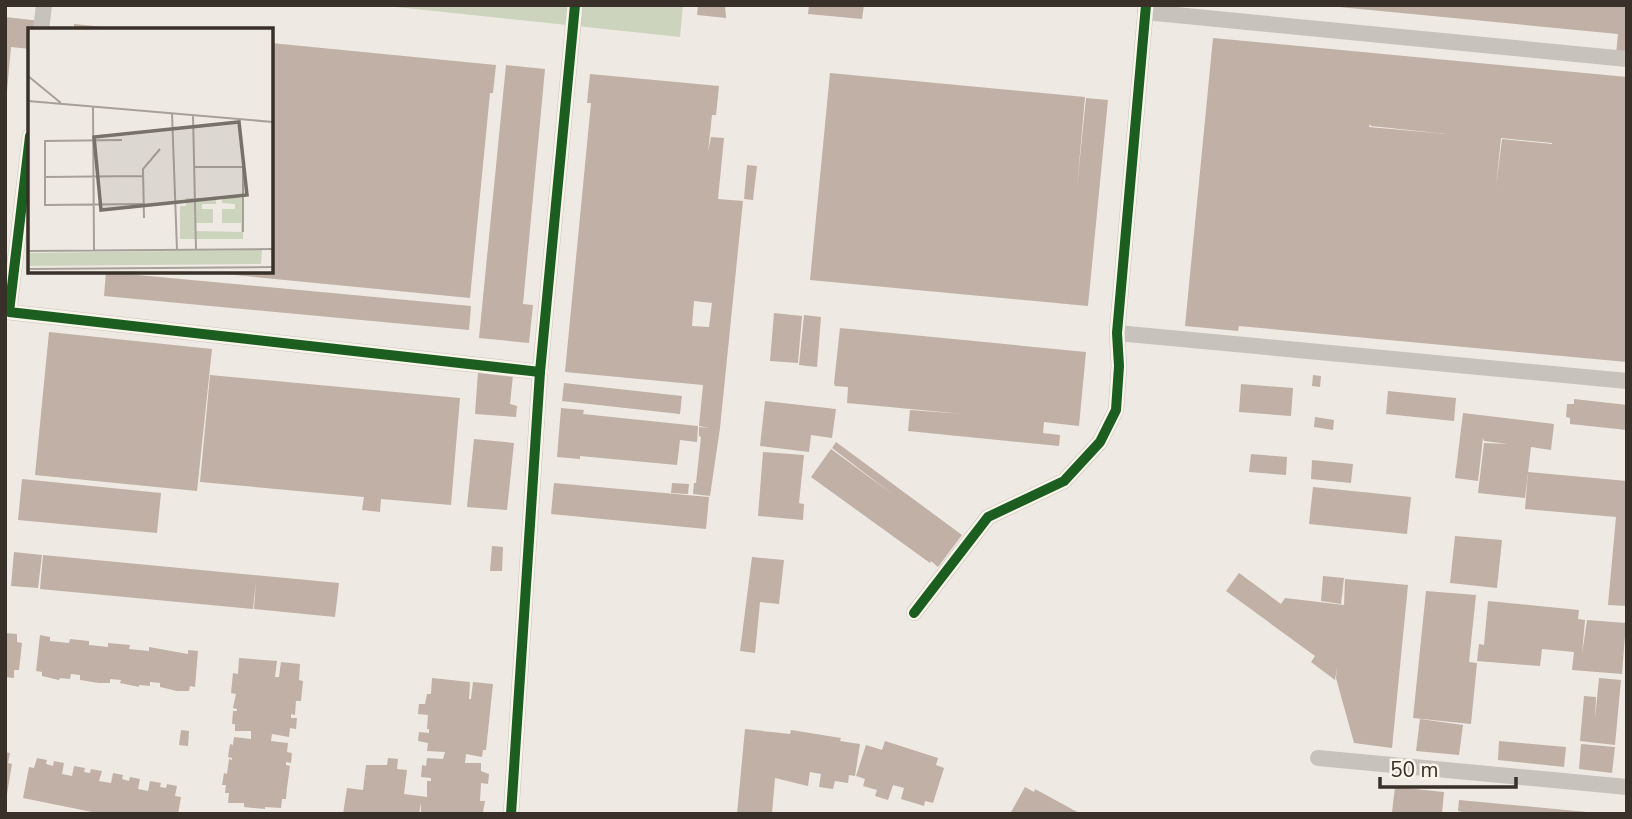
<svg xmlns="http://www.w3.org/2000/svg" width="1632" height="819" viewBox="0 0 1632 819" font-family="'Nunito Sans',sans-serif">
<style>
.green{fill:#cdd4bd}
.building{fill:#c1b0a5;fill-rule:evenodd}
.lines{fill:none;stroke-linecap:round;stroke-linejoin:round}
.street{stroke:#c7c2bc;stroke-width:16}
.cycleway-casing{stroke:#faf5eb;stroke-width:15}
.cycleway{stroke:#1b5e20;stroke-width:10}
.inset-road{fill:none;stroke:#a6a099;stroke-width:2}
.view{fill:#78716a;fill-opacity:0.15;stroke:#78716a;stroke-width:3.5}
.inset-edge{fill:none;stroke:#393029;stroke-width:3.5}
</style>
<rect width="100%" height="100%" fill="#eeeae3"/>
<polygon class="green" points="377,5 683,5 680,37"/>
<g class="building">
<polygon points="700,5 725,5 726,18 697,15 698,6"/>
<polygon points="809,5 864,5 862,19 808,14"/>
<polygon points="1339,5 1627,5 1627,55 1616,54 1618,34 1339,7"/>
<polygon points="5,17 41,21 40,30 30,30 30,49 11,47 7,91 5,91"/>
<polygon points="74,24 104,27 104,30 74,30"/>
<path d="M1213,38L1627,77V362L1239,326L1238,331L1185,326ZM1370,124L1371,126L1447,134L1369,127ZM1501,138L1552,143V144L1502,139L1496,187Z"/>
<polygon points="271,43 496,65 493,93 490,93 470,298 214,273 214,271 271,271"/>
<polygon points="506,65 545,69 523,304 533,305 529,343 479,338"/>
<polygon points="830,73 1085,97 1077,187 1086,98 1108,100 1088,306 810,280"/>
<path d="M590,74L719,86L716,115H712L708,152L711,137L724,138L718,199L743,201L720,428L710,496L693,494L694,483H696L701,437L699,436V427L710,428L699,426L703,385L565,372L591,103H587ZM694,301L712,303L709,327L692,326Z"/>
<polygon points="747,165 757,166 753,200 744,199"/>
<polygon points="106,272 471,306 469,330 104,296"/>
<polygon points="774,313 802,316 798,363 770,361"/>
<polygon points="804,315 821,317 817,367 799,365"/>
<polygon points="840,328 1086,352 1079,426 1044,422 1043,433 1060,435 1059,446 908,431 910,410 963,414 847,403 848,387 835,386 834,383"/>
<polygon points="49,332 212,349 197,491 35,475"/>
<polygon points="478,372 513,375 510,404 517,406 516,417 475,414"/>
<polygon points="210,375 460,398 451,505 381,499 380,512 362,510 364,497 200,482"/>
<polygon points="1313,375 1321,376 1320,387 1312,386"/>
<polygon points="564,383 682,396 680,414 562,401"/>
<polygon points="1241,384 1293,388 1291,416 1239,412"/>
<polygon points="1388,391 1456,398 1454,421 1386,414"/>
<polygon points="1574,399 1627,405 1627,430 1570,424 1570,418 1566,417 1567,404 1574,404"/>
<polygon points="765,401 836,409 832,438 811,435 809,452 760,446"/>
<polygon points="561,408 584,410 583,414 698,426 697,442 680,440 677,465 580,456 580,459 557,457"/>
<polygon points="1463,413 1554,424 1551,450 1531,447 1525,498 1478,493 1484,443 1508,444 1484,441 1483,438 1478,481 1455,478"/>
<polygon points="1315,417 1334,420 1333,430 1314,427"/>
<polygon points="474,439 514,443 507,510 467,507"/>
<polygon points="836,442 962,535 938,567 931,561 930,563 811,477 831,449 895,496 832,448"/>
<polygon points="763,452 804,455 799,503 804,504 803,520 758,516"/>
<polygon points="1251,454 1287,457 1286,475 1249,472"/>
<polygon points="1312,460 1353,464 1351,483 1311,479"/>
<polygon points="1528,472 1627,481 1627,606 1608,605 1616,517 1525,509"/>
<polygon points="22,479 161,493 157,533 18,520"/>
<polygon points="554,483 709,497 706,529 551,514"/>
<polygon points="672,483 689,484 688,494 671,493"/>
<polygon points="1313,487 1411,497 1407,534 1309,524"/>
<polygon points="1455,536 1502,540 1497,588 1450,583"/>
<polygon points="492,546 503,547 502,571 490,571"/>
<polygon points="14,552 42,555 38,588 11,586"/>
<polygon points="43,555 339,583 335,617 254,609 256,581 253,609 40,589"/>
<polygon points="752,557 784,560 779,604 760,602 755,653 740,651"/>
<polygon points="1239,573 1281,604 1285,598 1344,605 1345,579 1408,585 1392,748 1354,743 1336,678 1337,667 1335,680 1311,662 1315,656 1226,591"/>
<polygon points="1323,576 1344,578 1341,604 1321,601"/>
<polygon points="1426,591 1476,595 1469,662 1477,663 1471,724 1413,718"/>
<polygon points="1488,601 1579,610 1578,619 1585,620 1582,654 1587,620 1626,623 1622,674 1572,670 1574,652 1542,649 1540,666 1477,661 1479,644 1484,645"/>
<polygon points="5,633 17,634 17,642 22,643 19,670 14,670 14,678 5,677"/>
<polygon points="40,635 50,637 50,641 69,643 70,639 89,641 89,645 108,647 108,643 130,645 129,649 149,651 149,647 188,654 188,650 198,651 195,687 190,686 189,691 177,691 160,687 160,683 150,682 150,686 139,685 139,687 120,683 121,680 110,679 110,683 99,683 80,680 80,675 71,674 70,679 60,678 59,680 42,676 42,672 36,671"/>
<polygon points="239,658 277,661 275,677 279,677 281,662 300,664 299,680 303,681 301,701 296,701 295,715 291,714 291,718 297,718 296,729 290,728 289,737 272,734 271,741 288,743 287,752 292,753 291,763 286,762 286,765 290,766 287,788 286,799 282,799 281,808 265,807 265,809 244,807 244,803 228,803 229,793 225,793 226,785 222,785 224,773 227,774 229,759 232,760 232,758 228,757 230,744 233,745 234,737 251,739 251,731 235,731 235,724 232,724 233,711 237,711 237,709 233,708 236,694 231,693 233,673 238,674"/>
<polygon points="432,678 470,682 469,699 471,699 473,682 493,684 486,750 483,750 482,757 466,754 465,763 481,763 481,771 489,774 488,784 481,783 480,801 485,801 483,812 421,814 421,803 419,814 343,814 347,788 363,790 366,765 387,765 388,758 398,759 397,769 407,770 404,794 427,797 427,781 431,781 431,778 421,777 422,765 426,766 427,758 443,759 445,752 427,751 428,743 418,741 419,732 429,733 429,729 427,729 428,715 418,714 419,704 425,704 427,694 431,694"/>
<polygon points="1599,678 1621,680 1615,745 1580,741 1584,696 1596,697 1595,719"/>
<polygon points="1420,719 1463,725 1459,755 1416,751"/>
<polygon points="745,729 790,734 791,730 841,738 840,741 860,744 855,776 849,775 848,783 835,781 833,789 819,787 821,774 810,772 808,786 775,778 772,814 737,814"/>
<polygon points="181,730 189,731 188,746 179,745"/>
<polygon points="885,741 938,758 936,765 944,768 933,803 925,801 924,806 901,799 904,788 893,785 888,800 875,796 877,790 863,786 865,779 856,776 866,745 882,750"/>
<polygon points="1499,741 1566,747 1564,767 1498,760"/>
<polygon points="1581,744 1615,747 1612,773 1579,769"/>
<polygon points="5,752 10,753 8,763 12,764 7,794"/>
<polygon points="37,758 47,760 46,764 53,766 54,761 64,763 62,774 72,776 74,766 85,768 84,772 90,773 91,769 102,771 99,781 111,783 113,773 123,775 122,779 129,781 130,777 140,779 138,789 148,791 150,781 161,783 160,787 166,788 167,784 177,786 175,796 181,797 178,814 102,814 23,798 29,767 34,768"/>
<polygon points="1025,787 1034,792 1035,789 1081,814 1010,814"/>
<polygon points="1395,787 1444,792 1442,814 1392,812"/>
<polygon points="1459,800 1587,812 1587,814 1472,814 1458,811"/>
</g>
<g class="lines">
<g class="street">
<polyline points="1145,12 1627,59"/>
<polyline points="41,30 44,5"/>
<polyline points="30,136 9,312 540,372"/>
<polyline points="1117,333 1627,381"/>
<polyline points="914,613 988,517 1064,481 1100,442 1116,410 1119,366 1117,333 1146,5"/>
<polyline points="1318,758 1627,787"/>
<polyline points="511,814 540,372 575,5"/>
</g>
<defs>
<g id="cycleway">
<polyline points="30,136 9,312 540,372"/>
<polyline points="914,613 988,517 1064,481 1100,442 1116,410 1119,366 1117,333 1146,5"/>
<polyline points="511,814 540,372 575,5"/>
</g>
</defs>
<use href="#cycleway" class="cycleway-casing"/>
<use href="#cycleway" class="cycleway"/>
</g>
<g transform="translate(28 28)">
<rect width="245" height="245" fill="#eeeae3"/>
<path d="M194,169H215V211H152V178H158V170H188V176H174V181H185V195H168V203L213,204V195H194V181H207V176L194,175ZM234,222L233,236L0,238V225Z" fill="#cdd4bd"/>
<path class="inset-road" d="M0,48L33,75M0,73L245,94M65,78L66,222M144,85L149,222M165,87L168,222M94,112L17,113V177L117,176M167,139H215V204M17,149L116,148M116,190L115,141L132,121M0,223L245,221M0,241L245,239"/>
<path class="view" d="M211,94L219,167L73,182L66,109Z"/>
<rect width="245" height="245" class="inset-edge"/>
</g>
<rect width="1632" height="819" fill="none" stroke="#393029" stroke-width="14"/>
<path d="M1380 777v10h136v-10" fill="none" stroke="#393029" stroke-width="3.5"/>
<text x="1390" y="777" font-size="21" fill="#393029" stroke="#faf5eb" stroke-width="5" paint-order="stroke">50 m</text>
</svg>
